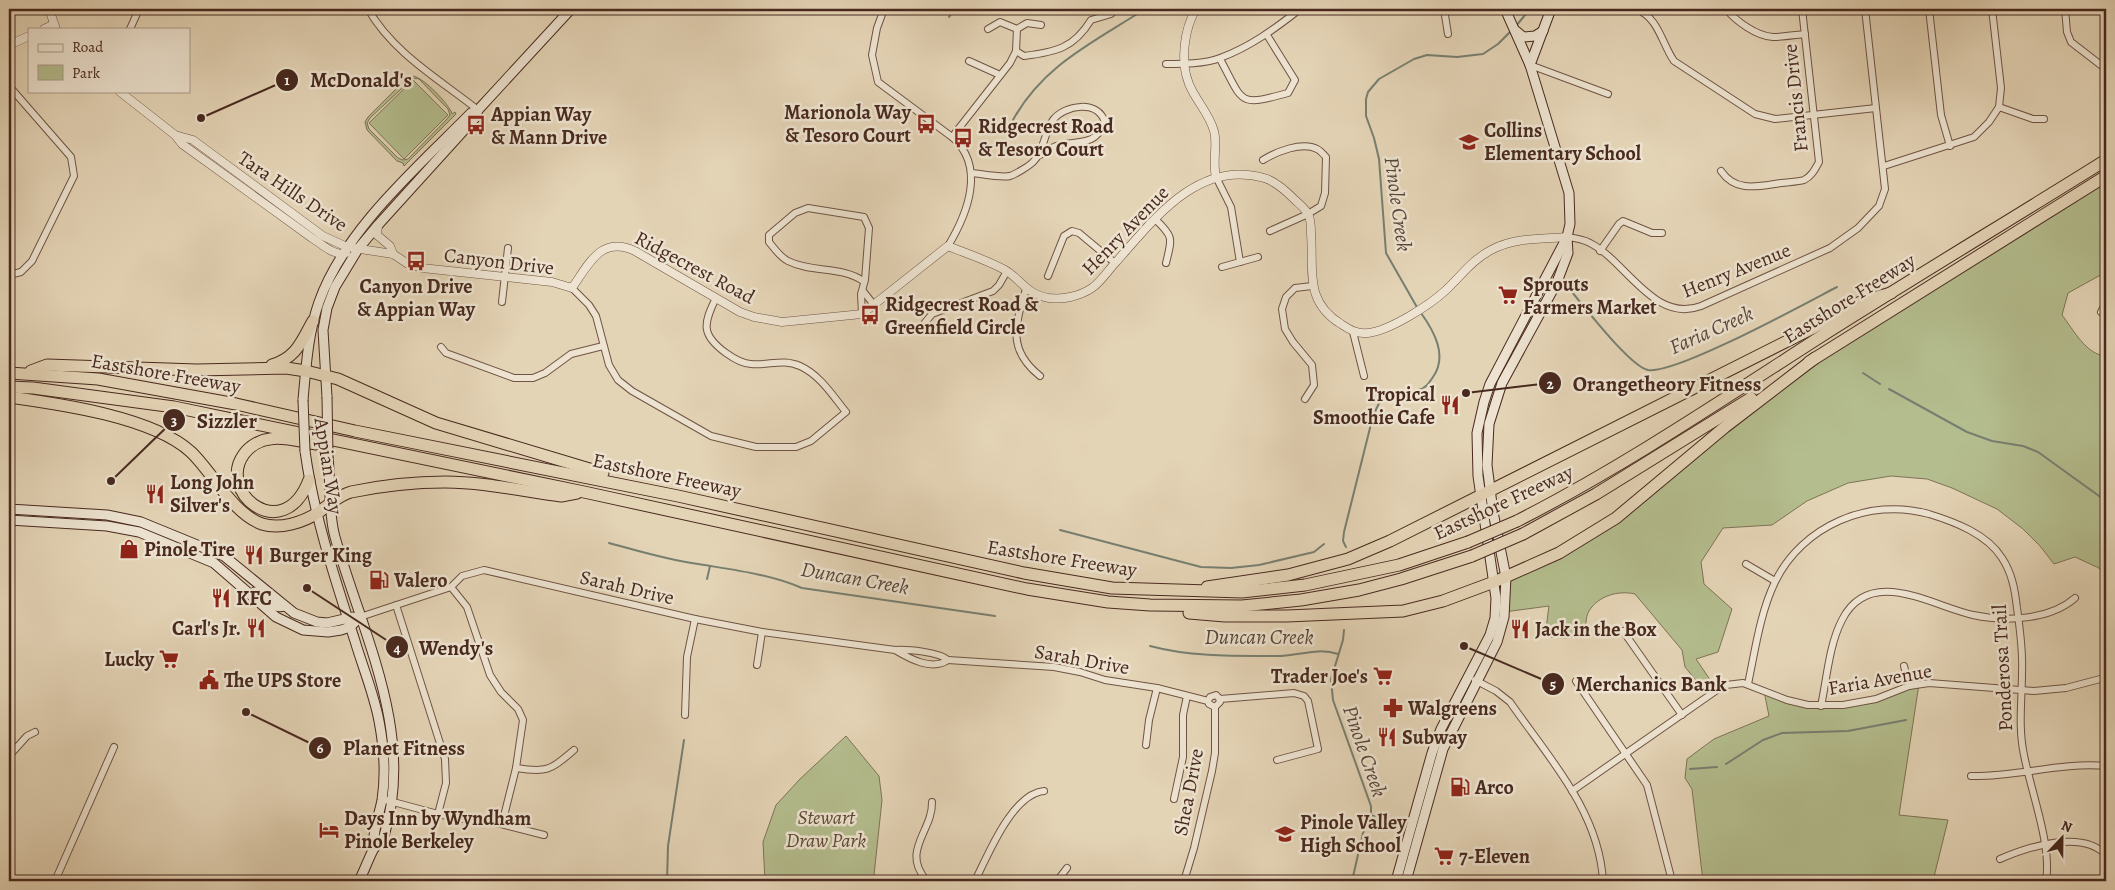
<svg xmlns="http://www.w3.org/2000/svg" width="2115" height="890" viewBox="0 0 2115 890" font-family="Alegreya,serif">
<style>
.green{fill:#b4bd8e;stroke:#7e7356;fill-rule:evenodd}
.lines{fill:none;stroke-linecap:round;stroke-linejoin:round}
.stream{stroke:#777f71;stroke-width:2}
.minor-casing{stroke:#6f5444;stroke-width:8}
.tertiary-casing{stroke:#6f5444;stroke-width:9}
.secondary-casing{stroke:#48291e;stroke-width:11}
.motorway-casing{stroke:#48291e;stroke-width:13}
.minor{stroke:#ede3d0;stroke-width:6}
.tertiary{stroke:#ede3d0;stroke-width:8}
.secondary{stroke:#ede3d0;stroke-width:9}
.motorway{stroke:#e4d4b6;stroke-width:11}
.secondary-bridge-casing{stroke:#48291e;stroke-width:11;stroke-linecap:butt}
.motorway-bridge-casing{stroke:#48291e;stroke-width:13;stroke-linecap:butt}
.secondary-bridge{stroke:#ede3d0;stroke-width:9}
.motorway-bridge{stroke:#e4d4b6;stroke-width:11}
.labels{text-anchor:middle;stroke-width:5;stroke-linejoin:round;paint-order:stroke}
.street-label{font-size:20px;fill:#48291e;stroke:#ede3d0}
.poi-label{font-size:20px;font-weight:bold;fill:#48291e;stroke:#ede3d0;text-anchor:start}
.park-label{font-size:20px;font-style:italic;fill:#5e4734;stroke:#ede3d0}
.water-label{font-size:21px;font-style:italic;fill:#58463a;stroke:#ede3d0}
.leader{fill:none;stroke:#48291e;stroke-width:2}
.callout-dot{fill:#48291e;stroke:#ede3d0;stroke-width:2}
.mark-label{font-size:15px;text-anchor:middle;font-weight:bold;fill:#fff}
.callout-label{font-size:21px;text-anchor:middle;font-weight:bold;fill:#48291e;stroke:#ede3d0;stroke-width:5;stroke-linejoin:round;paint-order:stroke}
</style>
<rect width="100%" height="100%" fill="#e4d4b6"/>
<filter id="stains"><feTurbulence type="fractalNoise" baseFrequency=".004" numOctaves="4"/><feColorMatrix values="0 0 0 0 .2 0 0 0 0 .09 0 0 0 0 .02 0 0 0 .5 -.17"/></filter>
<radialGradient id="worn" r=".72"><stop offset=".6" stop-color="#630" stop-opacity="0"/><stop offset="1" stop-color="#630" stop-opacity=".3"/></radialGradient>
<g class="green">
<path d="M413,76C423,77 450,105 452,114L455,112L456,114L404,166L403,163L397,161L367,130L365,122L368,117L407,78ZM413,78L419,79L448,109L450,115L447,119L408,159L403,160L398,158L369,129L367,123L370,118Z"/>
<polygon points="413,80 448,115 404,159 369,123"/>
<path d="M2106,176V272L2068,293L2062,315C2073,329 2086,355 2106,356V578L2099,568L2075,557L2054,564L2040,546L2023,529L1997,509L1952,488L1927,479L1891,476L1848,483L1807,501L1772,525L1723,528L1701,562L1704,584L1732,609L1718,652L1696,659L1717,690L1709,696L1685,667L1682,650L1635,594C1618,590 1598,596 1589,611C1585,617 1586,629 1586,635L1567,638L1545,637L1549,606L1504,612L1506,577L1594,533L1815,358Z"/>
<polygon points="1919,684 1899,815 1948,820 1933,881 1703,881 1692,789 1685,778 1687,759 1714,739 1769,716 1764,691 1787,700 1843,705"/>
<polygon points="846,736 879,776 882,800 874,875 876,881 765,881 763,842 776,805 800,779"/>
</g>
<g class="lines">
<g class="stream">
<polyline points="949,17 955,9"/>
<polyline points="1516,26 1530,9"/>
<path d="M1013,120C1043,65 1094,42 1145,9"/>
<path d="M1566,285C1581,302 1629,366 1648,370C1675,375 1806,303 1837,287"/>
<polyline points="1418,309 1386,253 1379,159 1374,138 1366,116 1366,99 1368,92 1379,79 1414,59 1427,55 1457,57 1483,54 1498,44 1511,31"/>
<polyline points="1863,373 1880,384"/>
<polyline points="1889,389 1967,432 1992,441 2023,446 2038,452 2106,501"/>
<polyline points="1060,530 1201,567 1231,568 1259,565 1314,552 1324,544"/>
<path d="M609,543C639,551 668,560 698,564C734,570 769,574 802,588L995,616"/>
<path d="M1346,547L1343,541L1344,532L1373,416L1381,399L1387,393C1397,391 1408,393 1418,390C1425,389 1429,383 1433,377C1448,356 1434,331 1421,313"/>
<polyline points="707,579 710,566"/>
<polyline points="1344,630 1343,640 1331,679 1333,700 1371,806 1371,813 1363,833 1352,881"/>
<path d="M1150,646C1191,657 1234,656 1277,656C1297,656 1318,647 1338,654"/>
<polyline points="1726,764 1763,740 1782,733 1848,731 1906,720"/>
<polyline points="1690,769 1717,767"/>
<polyline points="1370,815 1377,817"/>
<polyline points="667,881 668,846 684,740"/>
</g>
<defs>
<g id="minor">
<path d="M368,9C393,53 439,79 478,110"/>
<path d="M884,9L877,28L872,55L878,82L952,137C986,166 968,213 948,246"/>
<polyline points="1444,9 1448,34"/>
<path d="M1636,9C1659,18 1661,42 1674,61L1755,114L1775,119L1876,108"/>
<path d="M1726,9C1736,21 1756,36 1773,37C1783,37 1795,35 1805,34"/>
<polyline points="1929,9 1941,115 1950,146"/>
<polyline points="2065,9 2067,32 2071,42 2106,69"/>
<polyline points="130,29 139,9"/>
<polyline points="988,29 1000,22 1017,29 1027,23 1041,25"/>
<path d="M1016,51L1024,56C1056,52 1074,48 1091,20L1111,14L1117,9"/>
<path d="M1220,59C1244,103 1237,107 1288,93L1295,80L1267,35"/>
<polyline points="969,61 1000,75"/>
<path d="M1166,64C1183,64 1204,64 1220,58C1250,47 1276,28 1300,9"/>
<polyline points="1530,65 1608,94"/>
<polyline points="9,86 71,157 74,176 32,261 21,272 9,275"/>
<polyline points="1999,107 2033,119 2044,119"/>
<polyline points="952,137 1010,63 1016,51 1017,29"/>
<path d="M1263,160C1276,152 1302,141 1317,149C1321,151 1324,155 1326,157L1325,193L1321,206L1308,214L1270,231"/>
<polyline points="1884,166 1974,137 1989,122 1999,107 2001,88 1992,9"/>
<path d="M1721,171C1736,193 1759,186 1781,183C1788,182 1798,182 1804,180C1812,176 1815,169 1819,162L1802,9"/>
<path d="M972,173C982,174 1001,178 1010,176C1016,174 1029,166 1033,162C1044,152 1044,132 1053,120C1064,105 1099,99 1105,123C1093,148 1079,139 1056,146C1050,148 1044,153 1038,156"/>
<polyline points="1216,177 1231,207 1240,262"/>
<path d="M1155,219C1174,237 1172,238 1166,263"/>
<path d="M1567,237C1575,238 1583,239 1590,243C1626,261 1654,324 1701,306L1830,248L1858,228L1879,206L1885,189L1865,9"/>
<polyline points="1600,251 1619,224 1623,221 1652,233 1662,233"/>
<polyline points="1222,267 1258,257"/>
<polyline points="1048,276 1064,236 1072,231 1079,233 1115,263"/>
<path d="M572,288L589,305L596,316L609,365L618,380L632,391L711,436L756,447H796L811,441L846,412C833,396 820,375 800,366C783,358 768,366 751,364C742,364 733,358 726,353C701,335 703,324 716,298"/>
<path d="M1026,289C1015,325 1007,350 1040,376"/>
<polyline points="863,291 874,305"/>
<polyline points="502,302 508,248"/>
<polyline points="2106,302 2101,312 2106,315"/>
<path d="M862,314L861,294L865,280L869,228L864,217L808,208L795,213L769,235V242C774,248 780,257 788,261C812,273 842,266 863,281"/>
<polyline points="923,325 932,314 993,291 999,285 1007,271"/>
<polyline points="1353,332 1364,376"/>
<polyline points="441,347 446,353 514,378 533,378 545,373 571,354 603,346"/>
<polyline points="1305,399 1314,385 1312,365 1293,342 1285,329 1282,309 1286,297 1295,288 1312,286"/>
<polyline points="1746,564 1775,581"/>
<polyline points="451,587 467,607 490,675 501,692 518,709 523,720 516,768 502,824"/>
<polyline points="396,605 445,759 446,783 438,814"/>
<path d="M360,617L451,587L462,576L484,570L695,619L762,632L895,650C907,649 939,652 948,660C932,671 910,659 895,650"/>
<polyline points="1623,631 1682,715"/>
<polyline points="948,660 1054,667 1080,672 1105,680 1157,688 1208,701 1209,704 1215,707 1220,702 1219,698 1216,695 1210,697 1208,701"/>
<polyline points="757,665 762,632"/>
<polyline points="1904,666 1909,686"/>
<path d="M1475,680L1496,691L1510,702C1548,757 1599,811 1603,881"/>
<polyline points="1576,681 1647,785 1672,881"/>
<path d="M1748,684C1755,651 1760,613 1775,582C1802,526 1869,497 1929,514C1955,522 1987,534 2002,558C2012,573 2015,590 2017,608C2020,629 2023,651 2022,672C2022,700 2018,727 2024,755C2031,792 2052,845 2046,881"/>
<polyline points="1220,699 1294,693 1304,696 1308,701 1318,749 1277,760"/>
<path d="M1821,706C1827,678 1829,645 1842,620C1870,565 1932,606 1973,615C2005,622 2050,620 2075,598"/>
<polyline points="685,715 687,657 695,619"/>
<polyline points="1146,745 1149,720 1157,688"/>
<polyline points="9,756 27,736 35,732"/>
<path d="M516,768C548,773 550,770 574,750"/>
<path d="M1971,776C2017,777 2060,762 2106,766"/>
<polyline points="1572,791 1717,690 1726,685 1743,683 1787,700 1808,705 1843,705 1876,699 1909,686 1929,683 2034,691 2066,688 2104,678"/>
<polyline points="382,799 438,814 460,819 481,819 544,835"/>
<polyline points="1174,799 1183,757 1183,715 1187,696"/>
<path d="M2000,859C2028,847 2082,829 2106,855"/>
<polyline points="55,881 114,747"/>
<path d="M927,881C900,851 933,831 932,802"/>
<path d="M975,881C988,855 1012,794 1044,791"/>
<polyline points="1057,881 1067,868"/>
<polyline points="1184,881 1194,848 1212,771 1215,753 1215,707"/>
</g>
<g id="tertiary">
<polyline points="49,9 56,29"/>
<path d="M1196,9C1184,29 1180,62 1189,84C1196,101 1209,113 1214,131C1218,145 1212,160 1216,177"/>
<polyline points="44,29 54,24"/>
<polyline points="9,45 29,36"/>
<path d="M119,91L175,135L182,144L312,238C322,244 335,257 346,253"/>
<path d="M175,135L193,140L323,236L347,247L393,254L408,264L422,268L552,282L572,288C589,264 601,235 635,251L740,312L754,317L782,322L862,314L948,246C967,254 987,260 1005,270C1021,279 1025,294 1049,298C1063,300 1080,296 1092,288C1101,282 1109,269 1117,261C1154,219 1199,159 1264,178C1275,181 1286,191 1294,199C1298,203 1305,208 1308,214C1311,219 1311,228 1311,234C1314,271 1304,301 1341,324C1350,330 1357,334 1368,333C1389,331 1430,305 1446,290C1461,276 1472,260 1491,250C1515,237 1542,239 1567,237"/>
<polyline points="378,225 377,235 390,246 393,254"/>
</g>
<g id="secondary">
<polyline points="1516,31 1523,37 1535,36 1543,31"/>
<polyline points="1530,65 1551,9"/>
<polyline points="327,397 323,330 327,308 335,287 358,249 378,225 475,118 478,110"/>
<path d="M303,400C306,367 308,333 319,302C345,229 418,167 471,113L478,110L571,9"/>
<path d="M305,451C314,516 335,579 355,641C363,668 374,694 379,721C384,747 386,774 382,800C379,816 372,832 374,848"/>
<path d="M328,458C331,483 328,513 335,537C362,633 416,734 384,836C382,842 376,844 373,850C368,860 364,871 359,881"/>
<polyline points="9,509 107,515 141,522 224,556 294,613 317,622 327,623 353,617"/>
<polyline points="9,520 107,526 139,532 214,563 276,617 303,630 328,632 341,630 350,627 360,617"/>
<path d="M255,592C265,596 272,610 284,606"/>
<polyline points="1396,881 1432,753 1441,729 1490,635 1495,618 1496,598 1478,476 1477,433 1484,402 1490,384 1567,237"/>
<polyline points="1406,881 1443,749 1497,642 1504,617 1506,577 1493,512 1487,465 1489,424 1502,383 1557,282 1568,253 1567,237 1570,224 1569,193 1530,65 1505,9"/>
</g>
<g id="motorway">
<polyline points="1809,362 2106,176"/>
<path d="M272,365C297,357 301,342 313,321"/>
<polyline points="31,371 47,365 197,370 286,368 306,371 338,379 436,423 603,473"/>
<polyline points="9,373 98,379 236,404 355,431 678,496 1024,573 1112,588 1242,592 1305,585 1399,565 1468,542"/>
<polyline points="9,387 33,388 174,407 584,492 1027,589 1108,602 1150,605 1242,606 1301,600 1359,590 1401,579 1472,556"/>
<path d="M9,397C60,404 153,417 191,452C213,473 233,514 262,524C280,530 304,522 319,512C329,505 339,495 351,492C380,486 415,482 445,482C483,482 523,491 561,496L577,493"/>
<path d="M309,480C283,547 216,492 244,454C250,446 260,440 270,439C284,436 301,442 316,444"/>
<path d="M1517,521C1621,468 1719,402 1817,339C1913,278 2010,220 2106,160"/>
<polyline points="1523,534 1596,494 1751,398"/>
<polyline points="1207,587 1288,575 1348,559 1390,541 1835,317 1862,301 1891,293"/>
<polyline points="1189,613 1225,616 1287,616 1403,611 1443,601 1494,582 1559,553 1616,518 1725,427 1815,358"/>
</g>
</defs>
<use href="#minor" class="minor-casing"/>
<use href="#tertiary" class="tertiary-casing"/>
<use href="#secondary" class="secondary-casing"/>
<use href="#motorway" class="motorway-casing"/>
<use href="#minor" class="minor"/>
<use href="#tertiary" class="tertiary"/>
<use href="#secondary" class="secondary"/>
<use href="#motorway" class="motorway"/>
<defs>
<g id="secondary-bridge">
<polyline points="327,397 328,458"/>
<polyline points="303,400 305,451"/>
</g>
<g id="motorway-bridge">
<polyline points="1468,542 1517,521"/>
<polyline points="1472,556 1523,534"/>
</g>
</defs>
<use href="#secondary-bridge" class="secondary-bridge-casing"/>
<use href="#motorway-bridge" class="motorway-bridge-casing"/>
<use href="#secondary-bridge" class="secondary-bridge"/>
<use href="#motorway-bridge" class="motorway-bridge"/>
</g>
<defs>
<symbol id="bus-bare" viewBox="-9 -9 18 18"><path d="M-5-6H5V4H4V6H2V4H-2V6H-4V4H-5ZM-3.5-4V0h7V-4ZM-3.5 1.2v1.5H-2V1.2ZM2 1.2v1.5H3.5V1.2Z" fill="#8f2418" stroke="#ede3d0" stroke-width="2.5" paint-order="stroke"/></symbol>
<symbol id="school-bare" viewBox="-9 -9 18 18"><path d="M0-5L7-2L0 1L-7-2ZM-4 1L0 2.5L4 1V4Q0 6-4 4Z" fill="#8f2418" stroke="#ede3d0" stroke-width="2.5" paint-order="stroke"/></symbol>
<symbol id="supermarket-bare" viewBox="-9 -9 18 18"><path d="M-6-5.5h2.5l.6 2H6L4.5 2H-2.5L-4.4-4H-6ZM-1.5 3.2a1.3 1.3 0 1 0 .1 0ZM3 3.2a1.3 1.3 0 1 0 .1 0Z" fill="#8f2418" stroke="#ede3d0" stroke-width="2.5" paint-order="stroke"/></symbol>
<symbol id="restaurant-bare" viewBox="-9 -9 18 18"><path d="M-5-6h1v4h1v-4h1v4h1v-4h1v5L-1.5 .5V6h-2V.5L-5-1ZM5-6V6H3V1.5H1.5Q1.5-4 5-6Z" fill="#8f2418" stroke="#ede3d0" stroke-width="2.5" paint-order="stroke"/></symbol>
<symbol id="shop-bare" viewBox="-9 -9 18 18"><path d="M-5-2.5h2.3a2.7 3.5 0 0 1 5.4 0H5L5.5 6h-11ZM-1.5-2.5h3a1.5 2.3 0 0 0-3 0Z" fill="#8f2418" stroke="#ede3d0" stroke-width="2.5" paint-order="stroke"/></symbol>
<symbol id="fuel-bare" viewBox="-9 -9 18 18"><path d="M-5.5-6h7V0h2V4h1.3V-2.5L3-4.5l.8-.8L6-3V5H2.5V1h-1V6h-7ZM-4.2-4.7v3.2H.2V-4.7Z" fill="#8f2418" stroke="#ede3d0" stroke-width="2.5" paint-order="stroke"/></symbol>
<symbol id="civic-bare" viewBox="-9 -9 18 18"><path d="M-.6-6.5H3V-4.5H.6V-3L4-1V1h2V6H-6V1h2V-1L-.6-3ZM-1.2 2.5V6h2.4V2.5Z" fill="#8f2418" stroke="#ede3d0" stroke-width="2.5" paint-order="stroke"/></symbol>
<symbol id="pharmacy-bare" viewBox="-9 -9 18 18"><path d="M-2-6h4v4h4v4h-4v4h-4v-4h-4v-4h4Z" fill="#8f2418" stroke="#ede3d0" stroke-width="2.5" paint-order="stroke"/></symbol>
<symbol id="hotel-bare" viewBox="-9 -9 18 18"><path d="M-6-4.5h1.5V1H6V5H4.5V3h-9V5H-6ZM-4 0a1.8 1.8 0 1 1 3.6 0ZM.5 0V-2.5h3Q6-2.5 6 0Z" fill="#8f2418" stroke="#ede3d0" stroke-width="2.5" paint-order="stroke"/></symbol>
</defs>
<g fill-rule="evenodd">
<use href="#bus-bare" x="912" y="110" width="28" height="28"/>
<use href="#bus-bare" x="462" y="111" width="28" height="28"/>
<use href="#bus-bare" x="949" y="124" width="28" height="28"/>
<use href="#school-bare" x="1455" y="128" width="28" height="28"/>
<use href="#bus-bare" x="402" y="247" width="28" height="28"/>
<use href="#supermarket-bare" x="1494" y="281" width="28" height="28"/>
<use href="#bus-bare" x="856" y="301" width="28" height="28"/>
<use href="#restaurant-bare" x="1436" y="391" width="28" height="28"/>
<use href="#restaurant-bare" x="141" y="480" width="28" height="28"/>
<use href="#shop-bare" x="115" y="535" width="28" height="28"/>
<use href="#restaurant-bare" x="240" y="541" width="28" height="28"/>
<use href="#fuel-bare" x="365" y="566" width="28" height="28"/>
<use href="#restaurant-bare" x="207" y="584" width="28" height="28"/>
<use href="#restaurant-bare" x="242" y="614" width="28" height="28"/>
<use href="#restaurant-bare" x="1506" y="615" width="28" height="28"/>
<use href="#supermarket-bare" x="155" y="645" width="28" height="28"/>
<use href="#supermarket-bare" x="1369" y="662" width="28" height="28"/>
<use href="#civic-bare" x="195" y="666" width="28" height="28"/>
<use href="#pharmacy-bare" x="1379" y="694" width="28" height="28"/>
<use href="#restaurant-bare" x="1373" y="723" width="28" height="28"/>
<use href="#fuel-bare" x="1446" y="773" width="28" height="28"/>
<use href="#hotel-bare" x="315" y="816" width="28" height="28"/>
<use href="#school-bare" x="1271" y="820" width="28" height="28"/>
<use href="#supermarket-bare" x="1430" y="842" width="28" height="28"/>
</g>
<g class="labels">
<g class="street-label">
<text transform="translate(1795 98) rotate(-96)" y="7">Francis Drive</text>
<text transform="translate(293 191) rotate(34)" y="7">Tara Hills Drive</text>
<text transform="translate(1125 230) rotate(-46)" y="7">Henry Avenue</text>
<text transform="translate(499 261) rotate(7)" y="7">Canyon Drive</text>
<text transform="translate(695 267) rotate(28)" y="7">Ridgecrest Road</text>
<text transform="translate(1736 270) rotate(-22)" y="7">Henry Avenue</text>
<text transform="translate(1849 298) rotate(-32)" y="7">Eastshore Freeway</text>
<text transform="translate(166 373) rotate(10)" y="7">Eastshore Freeway</text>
<text transform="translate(329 466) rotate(81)" y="7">Appian Way</text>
<text transform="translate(667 475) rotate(12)" y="7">Eastshore Freeway</text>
<text transform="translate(1503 502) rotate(-25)" y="7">Eastshore Freeway</text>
<text transform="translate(1062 558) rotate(9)" y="7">Eastshore Freeway</text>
<text transform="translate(627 587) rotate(13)" y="7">Sarah Drive</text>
<text transform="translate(1082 659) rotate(10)" y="7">Sarah Drive</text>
<text transform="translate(2002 668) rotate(-93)" y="7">Ponderosa Trail</text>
<text transform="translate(1880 679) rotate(-10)" y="7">Faria Avenue</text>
<text transform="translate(1188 792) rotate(-79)" y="7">Shea Drive</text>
</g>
<g class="poi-label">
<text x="911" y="119" text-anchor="end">Marionola Way<tspan x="911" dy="23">&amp; Tesoro Court</tspan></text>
<text x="491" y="121">Appian Way<tspan x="491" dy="23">&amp; Mann Drive</tspan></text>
<text x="978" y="133">Ridgecrest Road<tspan x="978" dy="23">&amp; Tesoro Court</tspan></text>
<text x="1484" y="137">Collins<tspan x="1484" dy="23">Elementary School</tspan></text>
<text x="1523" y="291">Sprouts<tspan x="1523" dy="23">Farmers Market</tspan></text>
<text x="416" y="293" text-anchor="middle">Canyon Drive<tspan x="416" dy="23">&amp; Appian Way</tspan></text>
<text x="885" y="311">Ridgecrest Road &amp;<tspan x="885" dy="23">Greenfield Circle</tspan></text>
<text x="1435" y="401" text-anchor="end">Tropical<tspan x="1435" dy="23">Smoothie Cafe</tspan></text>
<text x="170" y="489">Long John<tspan x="170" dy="23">Silver's</tspan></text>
<text x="144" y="556">Pinole Tire</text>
<text x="269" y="562">Burger King</text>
<text x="394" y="587">Valero</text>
<text x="236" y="605">KFC</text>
<text x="241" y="635" text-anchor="end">Carl's Jr.</text>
<text x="1535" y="636">Jack in the Box</text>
<text x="154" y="666" text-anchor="end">Lucky</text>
<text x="1368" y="683" text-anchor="end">Trader Joe's</text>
<text x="224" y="687">The UPS Store</text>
<text x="1408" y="715">Walgreens</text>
<text x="1402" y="744">Subway</text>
<text x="1475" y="794">Arco</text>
<text x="344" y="825">Days Inn by Wyndham<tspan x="344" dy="23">Pinole Berkeley</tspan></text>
<text x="1300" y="829">Pinole Valley<tspan x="1300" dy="23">High School</tspan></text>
<text x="1459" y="863">7-Eleven</text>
</g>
<g class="park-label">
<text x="826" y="824">Stewart<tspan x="826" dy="23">Draw Park</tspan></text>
</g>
<g class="water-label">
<text transform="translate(1398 204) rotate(82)" y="7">Pinole Creek</text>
<text transform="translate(1711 330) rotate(-24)" y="7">Faria Creek</text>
<text transform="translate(855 578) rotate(10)" y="7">Duncan Creek</text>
<text x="1259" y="644">Duncan Creek</text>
<text transform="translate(1365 751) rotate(71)" y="7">Pinole Creek</text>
</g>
</g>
<path class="leader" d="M201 118L287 80M1466 393L1550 383M111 481L174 420M307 588L397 647M1464 646L1553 684M246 712L320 748"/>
<g class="callout-dot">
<circle cx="201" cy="118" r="5"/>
<circle cx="1466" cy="393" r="5"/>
<circle cx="111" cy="481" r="5"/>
<circle cx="307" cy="588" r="5"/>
<circle cx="1464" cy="646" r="5"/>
<circle cx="246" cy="712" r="5"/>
<circle cx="287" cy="80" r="12"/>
<circle cx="1550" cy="383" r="12"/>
<circle cx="174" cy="420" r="12"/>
<circle cx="397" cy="647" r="12"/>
<circle cx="1553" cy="684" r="12"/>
<circle cx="320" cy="748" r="12"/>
</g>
<g class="mark-label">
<text x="287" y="85">1</text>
<text x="1550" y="389">2</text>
<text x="174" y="426">3</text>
<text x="397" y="653">4</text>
<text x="1553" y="689">5</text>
<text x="320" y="753">6</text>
</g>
<g class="callout-label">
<text x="361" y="87">McDonald's</text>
<text x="1667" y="391">Orangetheory Fitness</text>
<text x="227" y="428">Sizzler</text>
<text x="456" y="655">Wendy's</text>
<text x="1651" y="691">Merchanics Bank</text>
<text x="404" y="755">Planet Fitness</text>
</g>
<rect width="2115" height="890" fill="none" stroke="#e4d4b6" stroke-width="30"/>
<rect x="10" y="10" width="2095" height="870" fill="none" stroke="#48291e" stroke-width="2.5"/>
<rect x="15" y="15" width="2085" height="860" fill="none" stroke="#48291e"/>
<rect x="28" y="28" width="162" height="65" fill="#ede3d0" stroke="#ab9989"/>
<rect x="38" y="44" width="25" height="8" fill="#ede3d0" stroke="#ab9989"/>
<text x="72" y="52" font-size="15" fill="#48291e">Road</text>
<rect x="38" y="65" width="25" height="15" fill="#b4bd8e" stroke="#ab9989"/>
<text x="72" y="78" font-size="15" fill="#48291e">Park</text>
<g transform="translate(2062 838) rotate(22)" stroke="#ede3d0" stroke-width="4" paint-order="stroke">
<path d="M0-4L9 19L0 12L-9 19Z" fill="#48291e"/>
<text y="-8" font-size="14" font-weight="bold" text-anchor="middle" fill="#48291e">N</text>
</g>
<rect width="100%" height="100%" filter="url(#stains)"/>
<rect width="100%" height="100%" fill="url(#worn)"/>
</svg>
